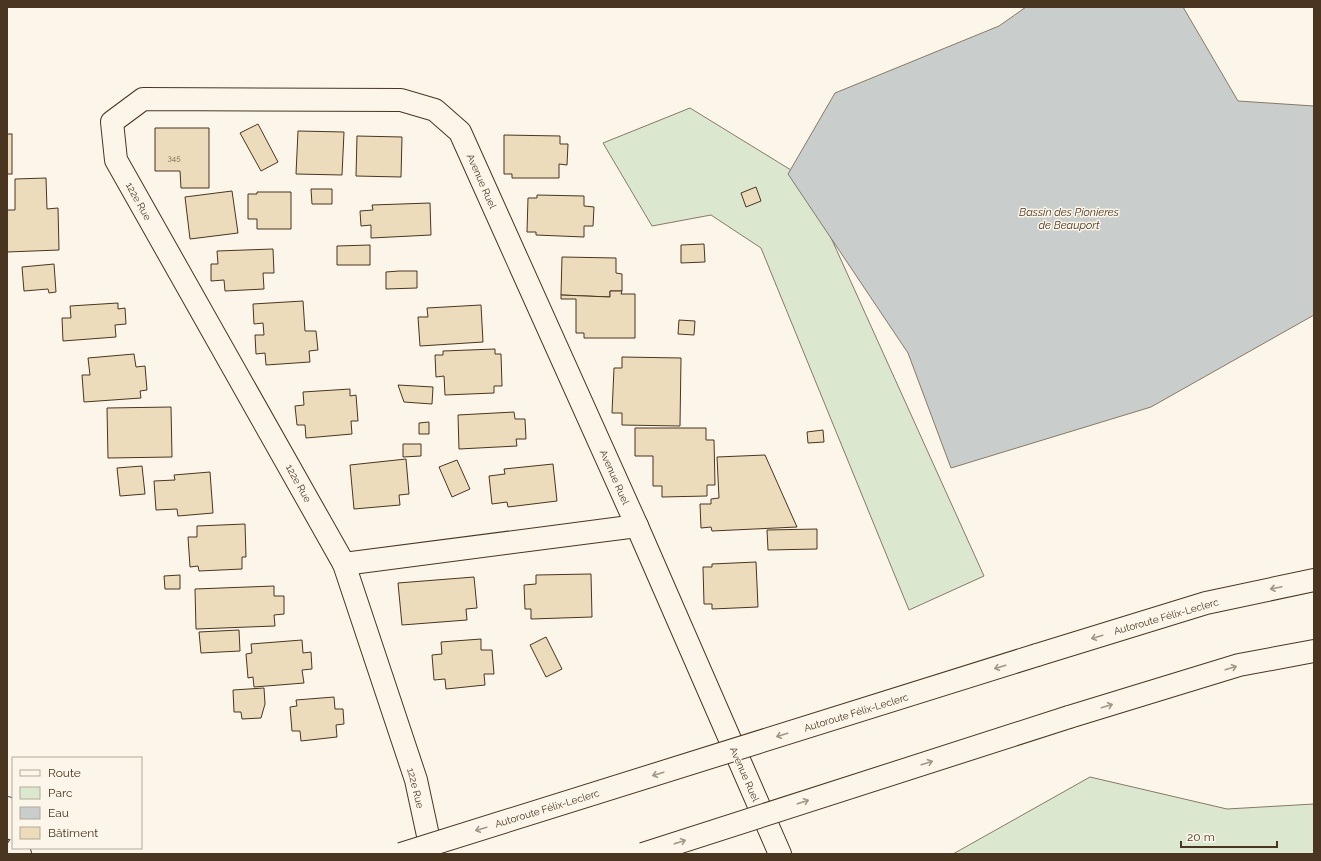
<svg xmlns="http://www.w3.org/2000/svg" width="1321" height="861" viewBox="0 0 1321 861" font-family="Raleway,sans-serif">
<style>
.green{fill:#dce7d0;stroke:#887966}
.water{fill:#c9cecd;stroke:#887966}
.building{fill:#ecdcbc;stroke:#4a3520}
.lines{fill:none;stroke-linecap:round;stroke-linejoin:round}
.minor-casing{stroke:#4a3520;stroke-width:24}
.major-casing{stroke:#4a3520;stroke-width:24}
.highway-casing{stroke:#4a3520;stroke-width:24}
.minor{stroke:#fbf6e9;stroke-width:22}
.major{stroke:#fbf6e9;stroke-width:22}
.highway{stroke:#fbf6e9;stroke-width:22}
.highway-bridge-casing{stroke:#4a3520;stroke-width:24;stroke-linecap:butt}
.highway-bridge{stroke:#fbf6e9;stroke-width:22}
.oneway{stroke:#a29684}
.labels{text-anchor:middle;stroke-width:3;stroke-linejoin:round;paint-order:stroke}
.number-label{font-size:8px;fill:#725f47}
.street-label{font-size:10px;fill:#4a3520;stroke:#fbf6e9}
.water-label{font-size:11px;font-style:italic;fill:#4a3520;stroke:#fbf6e9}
</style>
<rect width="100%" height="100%" fill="#fbf6e9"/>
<g class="green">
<polygon points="690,108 804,178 984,576 909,610 761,248 711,215 652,226 603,143"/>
<polygon points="1090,777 1227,809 1314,804 1314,854 953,854"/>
</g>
<polygon class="water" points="1026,7 1183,7 1238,101 1314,106 1314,315 1151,407 951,468 908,353 788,174 835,93 999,26"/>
<g class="building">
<polygon points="258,124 278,162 261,171 240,133"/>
<polygon points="155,128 209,128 209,188 181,188 180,171 155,171"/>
<polygon points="298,131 344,132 342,175 296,174"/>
<rect x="7" y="134" width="5" height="40"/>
<polygon points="504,135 560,136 560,144 568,144 567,165 559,164 559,178 512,178 512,174 504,174"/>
<polygon points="357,136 402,137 401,177 356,176"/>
<polygon points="46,178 47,209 58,208 59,250 7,252 7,210 15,210 15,179"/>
<polygon points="756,187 761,201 746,207 741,193"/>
<polygon points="311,189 332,189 332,204 312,204"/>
<polygon points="232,191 238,233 190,239 185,197"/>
<polygon points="257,192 291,192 291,229 257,229 257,219 248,219 248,194 257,194"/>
<polygon points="537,195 584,196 584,206 594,207 593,226 584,226 584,237 536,235 536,232 527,232 528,198 537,198"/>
<polygon points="430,203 431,235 371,238 371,225 361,226 360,211 373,210 372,205"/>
<polygon points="704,244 705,262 681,263 681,245"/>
<polygon points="370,245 370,265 337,265 337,246"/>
<polygon points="273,249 274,273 263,273 264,289 225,291 224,280 211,281 211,264 218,264 217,251"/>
<polygon points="562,257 616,258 616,273 622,274 622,291 610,291 610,297 561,295"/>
<polygon points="54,264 56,292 49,293 48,289 24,291 22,267"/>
<polygon points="399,271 417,271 417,288 386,289 386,272"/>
<polygon points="610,291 622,291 621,294 635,294 635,338 584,338 584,333 576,333 576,299 561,299 561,295 610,297"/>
<polygon points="303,301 305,331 316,331 318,350 309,351 310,362 266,365 265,353 256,354 255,335 264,335 263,323 254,324 253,304"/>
<polygon points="118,303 118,309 125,308 126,324 115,325 116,337 63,341 62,318 71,318 70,306"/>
<polygon points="481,305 483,342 420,346 418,317 428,317 427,308"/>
<polygon points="679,320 695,321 694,335 678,334"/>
<polygon points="495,349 495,354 501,354 502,386 494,386 494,393 445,395 444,376 436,377 435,355 443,355 443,351"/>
<polygon points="134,354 136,367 145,366 147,390 140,391 141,398 84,402 82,375 90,375 88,358"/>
<polygon points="622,357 681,358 680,426 622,425 622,413 612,413 614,368 622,368"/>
<polygon points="398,385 433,387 432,404 404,402"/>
<polygon points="350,389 350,396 356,395 358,421 351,421 352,434 306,438 305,425 297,425 295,406 304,405 303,392"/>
<polygon points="171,407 172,457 108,458 107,408"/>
<polygon points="514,412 515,419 525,419 526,439 516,439 517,446 459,449 458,415"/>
<polygon points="429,422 429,434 419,434 419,423"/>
<polygon points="635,428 706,428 706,440 714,440 715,485 707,485 707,496 662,497 662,486 653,486 653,456 635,456"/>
<polygon points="823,430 824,442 808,443 807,432"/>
<polygon points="403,444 421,444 421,456 403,457"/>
<polygon points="765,455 797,527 712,531 711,527 701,528 700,504 711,504 711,499 719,498 717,457"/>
<polygon points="406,459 409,494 399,495 400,505 354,509 350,465"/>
<polygon points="457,460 470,489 452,497 439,467"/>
<polygon points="553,464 557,501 508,507 507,502 492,504 489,476 505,474 504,469"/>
<polygon points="142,466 145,494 120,496 117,468"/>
<polygon points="210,472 213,513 178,516 177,509 156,510 154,481 175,480 174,475"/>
<polygon points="245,524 246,557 242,557 242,569 199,571 198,566 190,567 188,537 197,537 197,526"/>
<polygon points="817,529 817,549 768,550 767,530"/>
<polygon points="756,562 758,607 712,609 712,604 704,604 703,567 712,567 712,564"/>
<polygon points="591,574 592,617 531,619 531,609 525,609 524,585 536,584 536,575"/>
<polygon points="180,575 180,589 165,589 164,576"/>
<polygon points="474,577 477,608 466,609 467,620 402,625 398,583"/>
<polygon points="274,586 274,596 284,596 284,614 274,615 275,626 196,629 195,589"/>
<polygon points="239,630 240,651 201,653 199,632"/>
<polygon points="546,637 562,669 546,677 530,645"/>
<polygon points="481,639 481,650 492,650 494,674 484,674 485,685 446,689 445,679 434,680 432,655 442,654 441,642"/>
<polygon points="302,640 303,653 311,652 312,669 302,670 304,683 254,687 253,677 248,678 246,654 252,653 251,644"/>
<polygon points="264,688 265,704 261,718 242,719 241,712 234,712 233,690"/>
<polygon points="334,697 335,709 343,709 344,724 336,725 337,737 301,741 300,731 292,731 290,707 297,706 296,700"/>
</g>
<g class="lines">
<defs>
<g id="minor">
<polyline points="344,564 637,526"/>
<polyline points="432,854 416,780 344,564 116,160 112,122 143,99 401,100 435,110 460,132 637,526 780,854"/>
</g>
<g id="major">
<polyline points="7,808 13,829"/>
<polyline points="18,848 20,854"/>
</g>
<g id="highway">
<polyline points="1037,655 1206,603 1314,580"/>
<polyline points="1069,717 1239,665 1314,651"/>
</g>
</defs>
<use href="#minor" class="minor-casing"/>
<use href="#major" class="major-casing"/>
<use href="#highway" class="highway-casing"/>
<use href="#minor" class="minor"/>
<use href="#major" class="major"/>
<use href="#highway" class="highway"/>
<defs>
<g id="highway-bridge">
<polyline points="401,854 1037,655"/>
<polyline points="643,854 1069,717"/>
</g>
</defs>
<use href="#highway-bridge" class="highway-bridge-casing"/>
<use href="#highway-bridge" class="highway-bridge"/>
</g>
<defs><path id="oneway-shaft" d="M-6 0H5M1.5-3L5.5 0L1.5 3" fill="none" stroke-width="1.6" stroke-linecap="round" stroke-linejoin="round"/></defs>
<g class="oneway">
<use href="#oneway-shaft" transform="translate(1276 588) rotate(168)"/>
<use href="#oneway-shaft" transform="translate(1097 637) rotate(163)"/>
<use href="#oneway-shaft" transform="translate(1000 667) rotate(163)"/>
<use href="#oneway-shaft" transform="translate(1231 668) rotate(-17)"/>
<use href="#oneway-shaft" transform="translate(1107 706) rotate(-17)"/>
<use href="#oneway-shaft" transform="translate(782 735) rotate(163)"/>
<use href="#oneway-shaft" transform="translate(927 763) rotate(-18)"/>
<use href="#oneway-shaft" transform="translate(658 774) rotate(163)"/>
<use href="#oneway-shaft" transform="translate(803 802) rotate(-18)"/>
<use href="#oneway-shaft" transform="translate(481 829) rotate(163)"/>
<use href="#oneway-shaft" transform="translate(680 842) rotate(-18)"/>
</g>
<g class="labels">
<g class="number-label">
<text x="174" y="161">345</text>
</g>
<g class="street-label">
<text transform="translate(482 181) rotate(66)" y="4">Avenue Ruel</text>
<text transform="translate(139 201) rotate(61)" y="4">122e Rue</text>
<text transform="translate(615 477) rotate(66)" y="4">Avenue Ruel</text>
<text transform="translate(299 483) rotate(61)" y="4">122e Rue</text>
<text transform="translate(1166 616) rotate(-16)" y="4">Autoroute Félix-Leclerc</text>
<text transform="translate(856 712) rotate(-17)" y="4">Autoroute Félix-Leclerc</text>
<text transform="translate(745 774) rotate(66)" y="4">Avenue Ruel</text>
<text transform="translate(416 788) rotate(76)" y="4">122e Rue</text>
<text transform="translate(547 808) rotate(-17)" y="4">Autoroute Félix-Leclerc</text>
</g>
<g class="water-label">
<text x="1069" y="216">Bassin des Pionieres<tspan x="1069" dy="13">de Beauport</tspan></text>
</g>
</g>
<rect width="1321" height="861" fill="none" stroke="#4a3520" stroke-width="16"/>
<rect x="12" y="757" width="130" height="92" fill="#fbf6e9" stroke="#b4a999"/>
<rect x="20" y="770" width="20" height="6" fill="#fbf6e9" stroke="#b4a999"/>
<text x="48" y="777" font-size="12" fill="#4a3520">Route</text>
<rect x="20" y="787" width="20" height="12" fill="#dce7d0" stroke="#b4a999"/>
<text x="48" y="797" font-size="12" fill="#4a3520">Parc</text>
<rect x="20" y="807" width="20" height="12" fill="#c9cecd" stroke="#b4a999"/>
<text x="48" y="817" font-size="12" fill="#4a3520">Eau</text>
<rect x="20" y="827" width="20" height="12" fill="#ecdcbc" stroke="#b4a999"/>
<text x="48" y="837" font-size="12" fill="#4a3520">Bâtiment</text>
<path d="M1181 841v6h96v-6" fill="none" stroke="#4a3520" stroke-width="2"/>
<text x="1187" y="841" font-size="12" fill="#4a3520" stroke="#fbf6e9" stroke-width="3" paint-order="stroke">20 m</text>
</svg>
